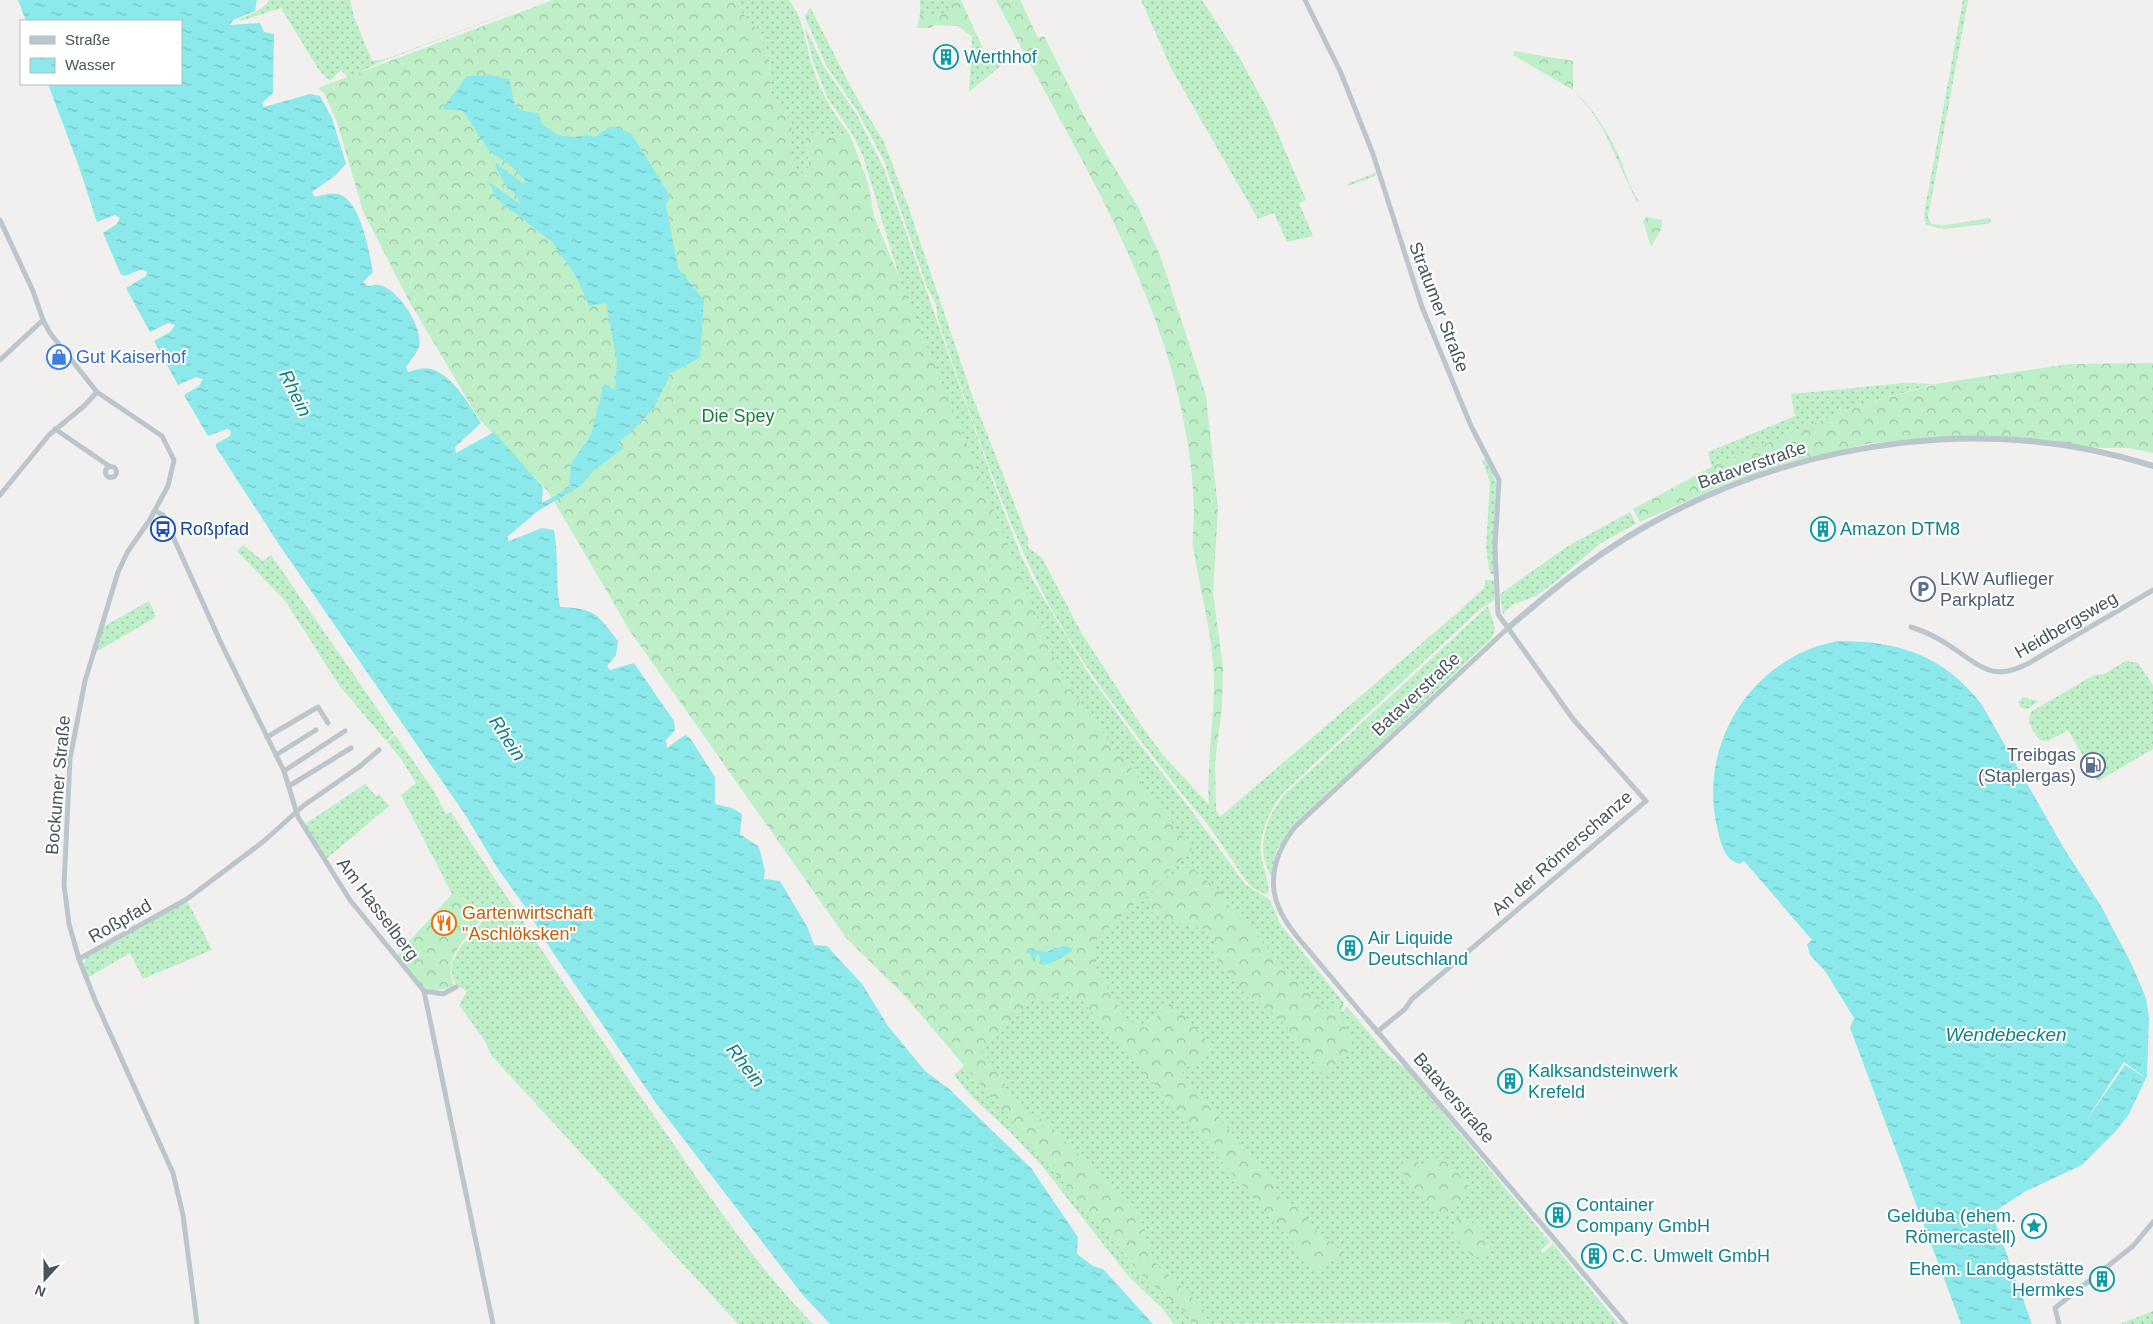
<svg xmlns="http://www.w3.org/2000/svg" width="2153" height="1324" viewBox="0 0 2153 1324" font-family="Arial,sans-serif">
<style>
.grass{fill:url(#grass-dots)}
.forest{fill:url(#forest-crowns)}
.water{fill:url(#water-ripples)}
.pier{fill:#f2efef}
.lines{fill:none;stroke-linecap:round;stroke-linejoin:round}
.minor{stroke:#bbc6cc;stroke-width:5}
.tertiary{stroke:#bbc6cc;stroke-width:6}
.labels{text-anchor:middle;stroke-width:4;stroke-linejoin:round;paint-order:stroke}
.culture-label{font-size:18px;fill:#0d838f;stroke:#fff;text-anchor:start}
.street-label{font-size:18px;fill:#47565c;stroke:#fff}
.shop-label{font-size:18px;fill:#366cbe;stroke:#fff;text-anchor:start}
.park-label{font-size:18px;fill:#187d38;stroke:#fff}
.transit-label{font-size:18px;fill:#164399;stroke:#fff;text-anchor:start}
.service-label{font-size:18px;fill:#4e5e75;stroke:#fff;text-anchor:start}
.food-label{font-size:18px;fill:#c56008;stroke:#fff;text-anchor:start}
.water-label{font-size:19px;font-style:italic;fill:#0f8083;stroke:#fff}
</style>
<defs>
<pattern id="grass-dots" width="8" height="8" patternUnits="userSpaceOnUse" patternTransform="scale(1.25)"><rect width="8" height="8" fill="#beefc8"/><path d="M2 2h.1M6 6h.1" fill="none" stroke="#9cc4a6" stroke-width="1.8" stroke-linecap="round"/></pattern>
<pattern id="forest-crowns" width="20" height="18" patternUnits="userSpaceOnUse" patternTransform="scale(1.25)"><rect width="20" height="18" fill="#beefc8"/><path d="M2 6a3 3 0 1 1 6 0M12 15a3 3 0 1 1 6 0" fill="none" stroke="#9cc4a6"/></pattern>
<pattern id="water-ripples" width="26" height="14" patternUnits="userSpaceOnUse" patternTransform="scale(1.25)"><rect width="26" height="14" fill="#8ce9eb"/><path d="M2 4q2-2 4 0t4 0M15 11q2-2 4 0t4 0" fill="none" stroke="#74c0c2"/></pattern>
</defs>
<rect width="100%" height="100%" fill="#f2efef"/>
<g class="grass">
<path d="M269,0H350L354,17L372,61L386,59L542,0L378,63L348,78L341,70L330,81L319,70L281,8L240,21L239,19C251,14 262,11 269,0Z"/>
<path d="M731,0H789C803,18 805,41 811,62C819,89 831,111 849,133L839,135L805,133L809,167L799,177L790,153L792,123L771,98L769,61L759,32Z"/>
<polygon points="920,0 946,0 950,11 936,16 920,14"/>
<polygon points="1141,0 1202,0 1239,57 1267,108 1306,200 1299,203 1313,236 1287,242 1274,213 1258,219 1171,68"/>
<polygon points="1963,0 1968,0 1928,217 1931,224 1945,225 1945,229 1926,225 1924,215"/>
<path d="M810,7L854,93L884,142L908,206L972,395L1028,539V547L1042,558L1081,632L1143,728L1163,755L1209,805V812L1216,811L1220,817L1457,613L1485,587V580H1495L1494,600L1478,611L1281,795C1267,816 1256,839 1263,865C1266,876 1268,880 1269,892L1265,894L1253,888L1246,881C1234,863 1221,843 1208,825C1202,816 1193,808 1186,799C1144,744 1100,691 1064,631C1007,534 975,426 938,320L936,304L927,287L884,161L858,112L826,65L807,22L805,16Z"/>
<polygon points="804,25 824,67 857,115 884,169 998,496 1020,553 1034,582 1088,673 1131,733 1188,806 1245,884 1270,900 1280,924 1344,1003 1337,1006 1342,1012 1347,1007 1387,1054 1407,1070 1550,1242 1541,1250 1542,1254 1553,1244 1619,1324 1481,1324 1480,1322 1174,1324 1162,1308 1129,1277 1042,1166 1010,1132 971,1096 954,1075 981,1050 902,287 863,156 853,135 827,97 813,61"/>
<polygon points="977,36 990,63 1004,63 969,92 972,37"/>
<path d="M1573,90C1593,108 1607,131 1618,154C1625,170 1629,188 1639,201L1637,202L1634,196L1604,131L1590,109Z"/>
<polygon points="1377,172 1375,176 1348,186 1347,184"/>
<polygon points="1905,383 1934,384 1856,406 1712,467 1708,452 1795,416 1791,394"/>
<polygon points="1487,459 1496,482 1493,552 1495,574 1490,574 1486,548 1490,482 1482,460"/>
<polygon points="1630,512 1636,524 1601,543 1554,583 1536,596 1512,605 1503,614 1500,594 1568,546"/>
<polygon points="243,545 263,561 271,555 394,733 386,741 339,685 286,602 237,551"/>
<polygon points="149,601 156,617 94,653 101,628"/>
<path d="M1488,606L1495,628L1492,638L1296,823L1277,849L1271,877C1269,872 1267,867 1265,862C1259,838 1269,813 1284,795Z"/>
<path d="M2126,661L2138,663L2153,685V749L2098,781L2068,730L2048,741L2040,740C2032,731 2025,721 2032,711L2094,675L2104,674Z"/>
<polygon points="2023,697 2039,701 2027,709 2021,708 2018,702"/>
<path d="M395,735L434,791L446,814L451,812C520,917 589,1023 661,1126C708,1194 755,1265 813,1324H738L491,1055L485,1041L459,1005L467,991L456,985C441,959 470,937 486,918L469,901L452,894L401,795L416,783L401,759L387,742Z"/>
<polygon points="365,784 376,796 379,794 389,806 325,860 304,825"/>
<polygon points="185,901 189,904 212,950 143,979 130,953 87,978 83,966 86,958"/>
<polygon points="2153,1311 2153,1324 2120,1324"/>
</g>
<g class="forest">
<path d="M553,0H731L759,32L769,61L771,98L792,123L790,153L799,177L809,166L805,133L839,135L849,133L868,183L874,216L1062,678L1192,849L1092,944L1096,951V969L1127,1020L1145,1028L1171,1003L1200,1032L1212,1049L1211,1053L1184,1069L1182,1075L1276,1184C1278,1206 1287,1198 1300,1209C1305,1213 1307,1220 1311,1225C1322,1237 1336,1243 1345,1257L1335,1259L1316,1270L1081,1000L1068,992L1041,1001H1038L1036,998L981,1050L1001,1074L1007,1090L1016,1101L1029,1112L1045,1121L1137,1214L1145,1227V1236L1154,1261L1200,1305L1206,1313L1208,1324H1192L1188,1314L1142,1275L905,996L847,939L630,631L548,491L479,419L409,301L363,211L337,122L324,93L318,88Z"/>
<polygon points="946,0 961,0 977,36 972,37 958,26 934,25 931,28 917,28 920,14 936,16 950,11"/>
<path d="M996,0H1020L1038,38L1044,36L1084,116L1138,207L1161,258L1206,396L1218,509L1213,593L1223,667L1222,707L1215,762L1216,811L1209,812C1206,766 1214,724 1214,679C1213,635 1200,591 1193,547C1192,537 1194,527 1194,517C1194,486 1190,454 1184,423C1156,273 1065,134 996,0Z"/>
<polygon points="1514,51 1573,61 1573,90 1513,55"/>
<polygon points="1647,217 1662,220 1661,229 1651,247 1643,221"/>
<polygon points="1990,218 1991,223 1986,224 1945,229 1945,225"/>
<polygon points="2153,363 2153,453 2129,448 2099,448 2004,437 1946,437 1871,443 1789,462 1727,483 1640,522 1633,509 1717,464 1856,406 1941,383 2070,364"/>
<path d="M1191,867C1201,874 1208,884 1219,889L1224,900L1326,1012L1344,1003L1340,1015L1352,1042L1349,1051L1324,1075L1320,1073L1308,1052L1276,1015L1248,998L1213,954L1215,939L1204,929L1168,921L1152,912L1146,900C1159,884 1171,870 1191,867Z"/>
<path d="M452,894L469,901L483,917C466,939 442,956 454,986L438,991L424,988L397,955Z"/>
<path d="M1443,1154L1472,1190L1441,1217C1424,1208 1415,1184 1400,1171L1404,1159L1411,1158L1418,1162V1171Z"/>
<polygon points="1467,1218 1481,1230 1491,1246 1486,1256 1474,1257 1460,1245 1451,1228 1457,1219"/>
<polygon points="1466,1311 1481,1324 1449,1324"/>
</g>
<g class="water">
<path d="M18,0H257L255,11L233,20L230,25L260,23L264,32L274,34L273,93L262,103L264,107L310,94L320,96L332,118L346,164L336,175L312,192L315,197C324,195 335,191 343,196C362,208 369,251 373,272L363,282L367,286C371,286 375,284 379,285C398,288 424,328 419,347C417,353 410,361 406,367L408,372C415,370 424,367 431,369C454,376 469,405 481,423L455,447L456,453L494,432L543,487L542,503L569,488L571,464L591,435L604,384L615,390L617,361L606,303L589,306L576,276L552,242L497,199L488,181L521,205L513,191L507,188L495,166L496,163L524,184L525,180L509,164L490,152L463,111L442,109L467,76L489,75L509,79L515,105L523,111L538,113L542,124L558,135L574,137L588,135L595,137L611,126L631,133L670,196L666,205L678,268L704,300L700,358L671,373L653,409L632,431L617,444L624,448L594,470L580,486L538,511L507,537L509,541L542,528L554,530C559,555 555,581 560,607C594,608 598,614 618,641L616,655L607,666L610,670L634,663L674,721L675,730L666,740L667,748L685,735L690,738L715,777V804L732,808L742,814L740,834L759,847L765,871L764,879L780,881L808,928L814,945L827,946L862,984L888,1026L925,1071L948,1088L1031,1168L1078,1237L1077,1254L1093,1266L1103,1269L1153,1324H830L802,1294L656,1103L552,951L526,908L498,869L466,816L278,543L216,447V444L230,436L231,431L227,429L208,436L184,395L199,386L203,379L196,377L178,385L154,341L170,332L175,325L168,323L150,332L126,288L146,276L147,272C138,266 130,278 121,275L103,233L117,224L120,218L115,215L97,222L78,164L48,84H181V21H26Z"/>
<path d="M1838,641C1899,641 1944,655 1982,705L2065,850L2101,906L2131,963L2146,998L2149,1017L2147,1076L2129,1114L2116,1131L2082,1165L2024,1192L1994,1212V1219L2032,1324H1961L1850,1028L1854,1018L1825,971L1810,955L1807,944L1812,940L1744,861L1740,864C1725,860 1721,845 1718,831C1696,746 1751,657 1838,641Z"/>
<polygon points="1064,946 1071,948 1072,951 1056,961 1044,965 1041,964 1039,955 1036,955 1035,963 1027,949 1046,952"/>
</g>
<polygon class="pier" points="2124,1062 2146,1078 2125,1065 2085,1122"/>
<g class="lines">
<g class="minor">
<polyline points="1305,0 1341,73 1373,154 1422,307 1471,426 1499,480 1495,546 1498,614 1573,719 1646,801 1412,999 1405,1009 1377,1032"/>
<polyline points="0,220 33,291 43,320 50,333 97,392 162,436 174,460 168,486 149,521 128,551 118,572 85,681 70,759 64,885 69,924 79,959 95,1000 173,1173 183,1215 197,1324"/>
<polyline points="0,360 43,320"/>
<polyline points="55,429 109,466"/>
<circle cx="111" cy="472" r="5.5"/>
<polyline points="0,495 49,435 84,406 97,392"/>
<polyline points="155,511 163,515 165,519 221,643 276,755 284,771 298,817 350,900 424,991 443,994 456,987"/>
<path d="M1911,627C1927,632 1942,640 1956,650C1983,669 1996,681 2029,663L2153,590"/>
<path d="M1508,628L1295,827C1279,847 1268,874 1276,900C1283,923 1301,941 1316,959C1336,983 1356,1007 1377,1031C1460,1129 1544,1226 1626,1324"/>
<polyline points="267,737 318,707 328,723"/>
<polyline points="276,755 316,730"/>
<polyline points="284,771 345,731"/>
<polyline points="289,786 351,748"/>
<polyline points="79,959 187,899 264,841 303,806 359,767 379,750"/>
<polyline points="424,991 493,1324"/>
<polyline points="2059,1324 2055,1308 2133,1246 2153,1222"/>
</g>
<path class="tertiary" d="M1508,628C1555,587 1605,547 1661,518C1809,439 1992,414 2153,466"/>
</g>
<defs>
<symbol id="building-ring" viewBox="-11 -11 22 22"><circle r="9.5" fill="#fff" stroke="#0f9aa8" stroke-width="1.5"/><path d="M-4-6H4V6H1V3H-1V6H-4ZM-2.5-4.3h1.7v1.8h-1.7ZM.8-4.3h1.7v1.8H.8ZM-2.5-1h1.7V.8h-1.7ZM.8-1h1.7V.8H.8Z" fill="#0f9aa8"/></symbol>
<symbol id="shop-ring" viewBox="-11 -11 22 22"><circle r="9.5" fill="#fff" stroke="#3f7fe0" stroke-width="1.5"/><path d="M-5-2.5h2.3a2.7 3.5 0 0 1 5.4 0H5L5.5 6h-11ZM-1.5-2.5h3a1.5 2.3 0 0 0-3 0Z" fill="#3f7fe0"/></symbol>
<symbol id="bus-ring" viewBox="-11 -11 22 22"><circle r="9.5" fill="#fff" stroke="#1a4fb4" stroke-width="1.5"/><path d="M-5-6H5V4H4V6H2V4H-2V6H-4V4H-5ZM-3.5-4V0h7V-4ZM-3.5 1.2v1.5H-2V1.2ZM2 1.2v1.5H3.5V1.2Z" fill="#1a4fb4"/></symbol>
<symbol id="parking-ring" viewBox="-11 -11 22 22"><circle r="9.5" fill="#fff" stroke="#5c6f8a" stroke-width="1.5"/><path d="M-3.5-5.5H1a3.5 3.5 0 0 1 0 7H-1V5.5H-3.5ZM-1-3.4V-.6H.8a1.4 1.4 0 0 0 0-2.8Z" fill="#5c6f8a"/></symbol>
<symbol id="fuel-ring" viewBox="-11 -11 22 22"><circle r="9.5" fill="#fff" stroke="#5c6f8a" stroke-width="1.5"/><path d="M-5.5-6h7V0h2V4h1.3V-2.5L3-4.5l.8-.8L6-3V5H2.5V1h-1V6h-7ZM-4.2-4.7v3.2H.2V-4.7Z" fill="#5c6f8a"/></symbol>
<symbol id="restaurant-ring" viewBox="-11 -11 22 22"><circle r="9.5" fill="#fff" stroke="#e8710a" stroke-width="1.5"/><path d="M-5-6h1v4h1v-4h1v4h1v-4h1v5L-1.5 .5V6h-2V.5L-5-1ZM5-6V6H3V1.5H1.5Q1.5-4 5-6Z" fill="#e8710a"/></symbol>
<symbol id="sight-ring" viewBox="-11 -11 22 22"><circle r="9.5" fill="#fff" stroke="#0f9aa8" stroke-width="1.5"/><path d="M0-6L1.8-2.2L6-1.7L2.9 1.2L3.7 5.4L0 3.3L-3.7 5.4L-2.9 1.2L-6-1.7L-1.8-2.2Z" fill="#0f9aa8"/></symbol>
</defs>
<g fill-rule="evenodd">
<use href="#building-ring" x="932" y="43" width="28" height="28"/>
<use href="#shop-ring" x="45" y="343" width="28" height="28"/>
<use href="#bus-ring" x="149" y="515" width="28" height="28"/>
<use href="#building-ring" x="1809" y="515" width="28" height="28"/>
<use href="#parking-ring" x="1909" y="575" width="28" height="28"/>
<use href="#fuel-ring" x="2079" y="751" width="28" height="28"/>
<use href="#restaurant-ring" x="430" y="909" width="28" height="28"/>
<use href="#building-ring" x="1336" y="934" width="28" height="28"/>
<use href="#building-ring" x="1496" y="1067" width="28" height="28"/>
<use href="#building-ring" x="1544" y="1201" width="28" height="28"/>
<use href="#sight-ring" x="2020" y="1212" width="28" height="28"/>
<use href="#building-ring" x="1580" y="1242" width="28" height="28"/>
<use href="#building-ring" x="2088" y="1265" width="28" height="28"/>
</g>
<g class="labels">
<g class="culture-label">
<text x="964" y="63">Werthhof</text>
<text x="1840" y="535">Amazon DTM8</text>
<text x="1368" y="944">Air Liquide<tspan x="1368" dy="21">Deutschland</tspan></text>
<text x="1528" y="1077">Kalksandsteinwerk<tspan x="1528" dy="21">Krefeld</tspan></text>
<text x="1576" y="1211">Container<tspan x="1576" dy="21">Company GmbH</tspan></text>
<text x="2016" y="1222" text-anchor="end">Gelduba (ehem.<tspan x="2016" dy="21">Römercastell)</tspan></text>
<text x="1612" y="1262">C.C. Umwelt GmbH</text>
<text x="2084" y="1275" text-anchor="end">Ehem. Landgaststätte<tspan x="2084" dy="21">Hermkes</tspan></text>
</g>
<g class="street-label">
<text transform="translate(1439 307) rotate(69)" y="6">Stratumer Straße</text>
<text transform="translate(1752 465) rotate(-19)" y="6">Bataverstraße</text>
<text transform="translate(2066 625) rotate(-30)" y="6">Heidbergsweg</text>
<text transform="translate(1416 694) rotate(-43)" y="6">Bataverstraße</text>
<text transform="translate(58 785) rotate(-85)" y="6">Bockumer Straße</text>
<text transform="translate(1562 853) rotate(-41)" y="6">An der Römerschanze</text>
<text transform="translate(378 909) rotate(53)" y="6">Am Hasselberg</text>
<text transform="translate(120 921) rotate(-30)" y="6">Roßpfad</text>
<text transform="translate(1454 1098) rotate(49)" y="6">Bataverstraße</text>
</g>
<g class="shop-label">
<text x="76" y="363">Gut Kaiserhof</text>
</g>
<g class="park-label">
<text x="738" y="422">Die Spey</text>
</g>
<g class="transit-label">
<text x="180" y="535">Roßpfad</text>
</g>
<g class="service-label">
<text x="1940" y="585">LKW Auflieger<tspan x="1940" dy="21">Parkplatz</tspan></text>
<text x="2076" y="761" text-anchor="end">Treibgas<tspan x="2076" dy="21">(Staplergas)</tspan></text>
</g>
<g class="food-label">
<text x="462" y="919">Gartenwirtschaft<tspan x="462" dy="21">"Aschlöksken"</tspan></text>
</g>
<g class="water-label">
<text transform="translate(296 393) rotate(64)" y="7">Rhein</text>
<text transform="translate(508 738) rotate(57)" y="7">Rhein</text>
<text x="2006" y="1041">Wendebecken</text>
<text transform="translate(746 1065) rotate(52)" y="7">Rhein</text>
</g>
</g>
<rect x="20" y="20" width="162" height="65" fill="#ffffff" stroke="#b5bbbe"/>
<rect x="30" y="36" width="25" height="8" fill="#bbc6cc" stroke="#b5bbbe"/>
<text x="65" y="45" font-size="15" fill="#47565c">Straße</text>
<rect x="30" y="58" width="25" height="15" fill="url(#water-ripples)" stroke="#b5bbbe"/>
<text x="65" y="70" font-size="15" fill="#47565c">Wasser</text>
<g transform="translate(45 1279) rotate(201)" stroke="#ffffff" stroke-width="4" paint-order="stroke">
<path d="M0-4L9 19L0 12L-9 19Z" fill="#47565c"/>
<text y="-8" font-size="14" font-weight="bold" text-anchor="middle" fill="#47565c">N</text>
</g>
</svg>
